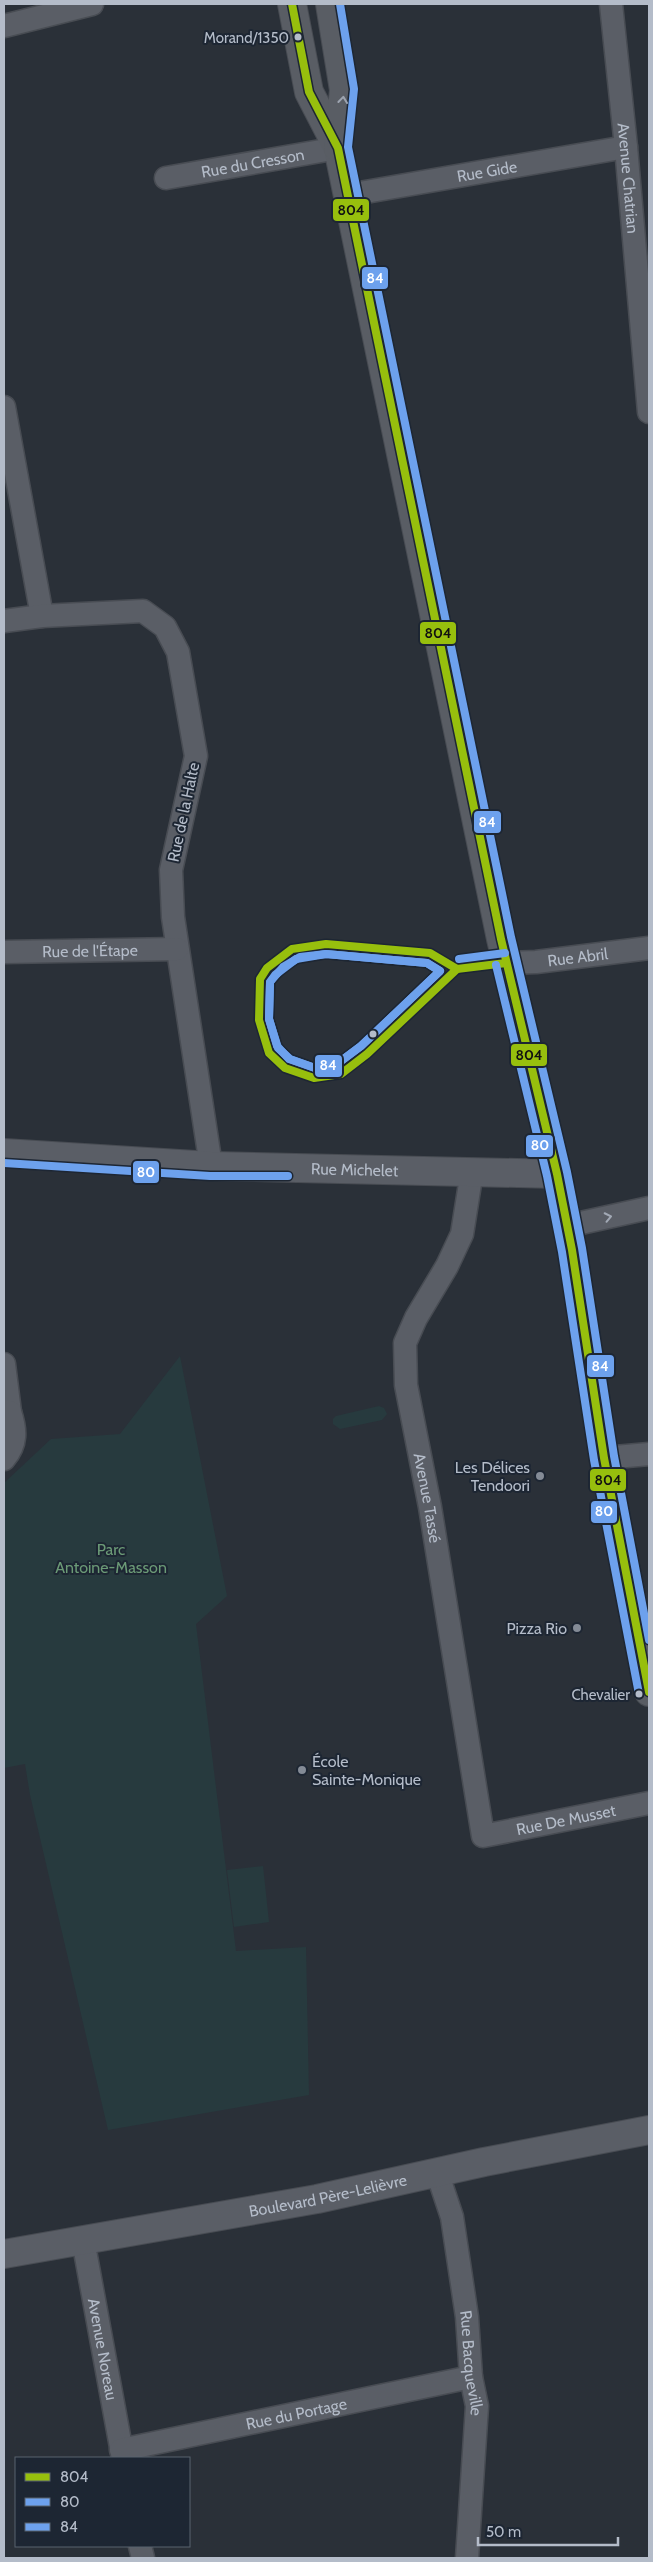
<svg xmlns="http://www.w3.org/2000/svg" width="653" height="2562" viewBox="0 0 653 2562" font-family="Cabin,sans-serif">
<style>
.green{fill:#273a3e}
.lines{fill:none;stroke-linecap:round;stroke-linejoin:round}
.minor-casing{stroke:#484c53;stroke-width:25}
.tertiary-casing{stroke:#484c53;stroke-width:30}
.secondary-casing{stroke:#484c53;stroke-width:30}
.minor{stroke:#5a5e66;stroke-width:22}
.tertiary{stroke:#5a5e66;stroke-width:28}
.secondary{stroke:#595d64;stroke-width:28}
.bus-1-casing{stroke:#1d2633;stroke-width:11}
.bus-2-casing{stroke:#1d2633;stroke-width:11}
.bus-3-casing{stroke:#1d2633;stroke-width:11}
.bus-1{stroke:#97bf0d;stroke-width:8}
.bus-2{stroke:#6da1ed;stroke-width:8}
.bus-3{stroke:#6da1ed;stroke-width:8}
.oneway{stroke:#9da4b0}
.oneway2{stroke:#a2a9b5}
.bus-dot{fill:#b4bcc9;stroke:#1d2633;stroke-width:2}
.poi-dot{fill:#848b96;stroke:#1d2633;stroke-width:2}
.labels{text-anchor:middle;stroke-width:4;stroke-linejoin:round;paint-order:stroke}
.bus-label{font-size:15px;fill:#b4bcc9;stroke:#1d2633;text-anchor:end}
.street-label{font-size:16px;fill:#b4bcc9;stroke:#1d2633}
.poi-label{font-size:16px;fill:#b4bcc9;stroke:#1d2633;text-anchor:end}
.park-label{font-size:16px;fill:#6b9a76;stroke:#1d2633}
.line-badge{stroke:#1d2633;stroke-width:2}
.badge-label{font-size:14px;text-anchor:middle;font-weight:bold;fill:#fff}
.pale-badge-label{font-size:14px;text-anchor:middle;font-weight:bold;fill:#111}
</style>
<rect width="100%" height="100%" fill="#2a3038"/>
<g class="green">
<polygon points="180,1356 227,1596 196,1624 236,1951 306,1947 309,2095 108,2130 30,1795 25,1764 4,1768 4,1483 51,1439 120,1434"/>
<polygon points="379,1406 384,1408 387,1414 382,1420 340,1429 333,1424 333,1419 336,1416"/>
<polygon points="263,1866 269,1922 234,1927 227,1870"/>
</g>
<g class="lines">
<defs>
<g id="minor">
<path id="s1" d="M611,4L626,147L649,412"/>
<polyline points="4,26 92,4"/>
<path id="s2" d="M166,178L338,148"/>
<path id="s3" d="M348,195L626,147"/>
<polyline points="4,407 42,616"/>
<polyline points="4,621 42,616 143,611 165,627 178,652 196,756 171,870 173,917 211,1166"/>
<path id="s4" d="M4,952L177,949"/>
<path id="s5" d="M506,963L536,962L649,948"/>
<path id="s6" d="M472,1171L462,1234L447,1266L416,1318L405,1343L406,1385L430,1507L483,1836L649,1803"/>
<polyline points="567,1226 649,1208"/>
<polyline points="4,1364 10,1412"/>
<path d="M4,1411L10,1412C16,1430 17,1444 4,1459"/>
<polyline points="604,1458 649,1454"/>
<path id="s7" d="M437,2172L452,2217L467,2317L471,2377L477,2406L467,2558"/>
<path id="s8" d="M83,2240L123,2458"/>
<path id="s9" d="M121,2450L471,2377"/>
<polyline points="140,2546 143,2558"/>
</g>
<g id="tertiary">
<path id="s10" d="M4,1153L211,1166L557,1174"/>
<path id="s11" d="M4,2254L317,2199L484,2162L649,2130"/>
</g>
<g id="secondary">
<polyline points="292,4 309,92 338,148 501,939 557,1174 572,1250 604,1458 649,1692"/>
<polyline points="330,4 344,90 338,148"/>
</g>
</defs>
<use href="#minor" class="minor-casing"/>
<use href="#tertiary" class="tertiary-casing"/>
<use href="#secondary" class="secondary-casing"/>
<use href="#minor" class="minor"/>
<use href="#tertiary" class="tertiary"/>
<use href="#secondary" class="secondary"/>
<defs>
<g id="bus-1">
<polyline points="292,4 309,92 338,148 501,939 557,1174 572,1250 604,1458 649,1692"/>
<polygon points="326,944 430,953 457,969 367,1054 341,1074 314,1078 285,1068 269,1053 259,1020 260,979 267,968 292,949"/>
<polyline points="457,969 506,963"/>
</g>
<g id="bus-2">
<polygon points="326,954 427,963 440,971 361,1046 337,1064 315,1068 289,1059 277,1046 269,1019 270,982 283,967 300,957"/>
<polyline points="496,965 547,1176 562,1252 594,1460 639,1694"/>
<polyline points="4,1163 210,1176 288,1176"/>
</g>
<g id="bus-3">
<polyline points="340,4 354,89 348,147 511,937 567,1172 582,1248 614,1456 649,1640"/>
<polygon points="326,954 427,963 440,971 361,1046 337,1064 315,1068 290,1059 278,1048 269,1019 270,982 275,975 296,959"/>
<polyline points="459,959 505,953"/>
</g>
</defs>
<use href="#bus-1" class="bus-1-casing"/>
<use href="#bus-2" class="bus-2-casing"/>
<use href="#bus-3" class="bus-3-casing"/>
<use href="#bus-1" class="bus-1"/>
<use href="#bus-2" class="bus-2"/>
<use href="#bus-3" class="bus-3"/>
</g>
<defs><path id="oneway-chevron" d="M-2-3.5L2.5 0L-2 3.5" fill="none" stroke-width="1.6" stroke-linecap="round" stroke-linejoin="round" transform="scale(1.25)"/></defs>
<use class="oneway" href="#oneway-chevron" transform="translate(343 100) rotate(-84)"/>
<use class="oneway2" href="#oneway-chevron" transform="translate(608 1217) rotate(-12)"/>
<g class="bus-dot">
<circle cx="298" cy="37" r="4.5"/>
<circle cx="373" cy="1034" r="4.5"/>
<circle cx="639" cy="1694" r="4.5"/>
</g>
<g class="poi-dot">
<circle cx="540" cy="1476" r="5"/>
<circle cx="577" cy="1628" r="5"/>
<circle cx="302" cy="1770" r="5"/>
</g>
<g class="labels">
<g class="bus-label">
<text x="289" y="43">Morand/1350</text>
<text x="630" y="1700">Chevalier</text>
</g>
<g class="street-label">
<text dy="6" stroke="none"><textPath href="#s2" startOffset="88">Rue du Cresson</textPath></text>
<text dy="6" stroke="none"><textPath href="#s3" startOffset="141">Rue Gide</textPath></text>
<text dy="6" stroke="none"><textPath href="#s1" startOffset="175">Avenue Chatrian</textPath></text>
<text transform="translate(183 812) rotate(-78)" y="6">Rue de la Halte</text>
<text dy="6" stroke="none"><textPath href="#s4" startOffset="86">Rue de l'Étape</textPath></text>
<text dy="6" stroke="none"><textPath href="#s5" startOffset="72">Rue Abril</textPath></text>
<text dy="6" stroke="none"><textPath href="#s10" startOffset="351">Rue Michelet</textPath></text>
<text dy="6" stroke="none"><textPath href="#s6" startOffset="344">Avenue Tassé</textPath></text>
<text dy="6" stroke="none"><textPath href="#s6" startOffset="771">Rue De Musset</textPath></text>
<text dy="6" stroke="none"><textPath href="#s11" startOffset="329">Boulevard Père-Lelièvre</textPath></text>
<text dy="6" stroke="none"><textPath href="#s8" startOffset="111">Avenue Noreau</textPath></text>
<text dy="6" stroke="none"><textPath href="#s7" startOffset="195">Rue Bacqueville</textPath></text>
<text dy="6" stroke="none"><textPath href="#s9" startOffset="179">Rue du Portage</textPath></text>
</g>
<g class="poi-label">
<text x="530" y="1473">Les Délices<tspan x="530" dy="18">Tendoori</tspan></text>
<text x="567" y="1634">Pizza Rio</text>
<text x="312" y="1767" text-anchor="start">École<tspan x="312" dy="18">Sainte-Monique</tspan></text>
</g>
<g class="park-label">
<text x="111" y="1555">Parc<tspan x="111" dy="18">Antoine-Masson</tspan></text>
</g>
</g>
<g class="line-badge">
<rect x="332" y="198" width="38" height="24" rx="5" fill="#97bf0d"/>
<rect x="361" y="266" width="28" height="24" rx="5" fill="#6da1ed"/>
<rect x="419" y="621" width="38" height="24" rx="5" fill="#97bf0d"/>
<rect x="473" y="810" width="29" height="24" rx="5" fill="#6da1ed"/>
<rect x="510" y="1043" width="38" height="24" rx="5" fill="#97bf0d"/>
<rect x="314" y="1054" width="29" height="24" rx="5" fill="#6da1ed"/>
<rect x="525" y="1134" width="29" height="24" rx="5" fill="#6da1ed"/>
<rect x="132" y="1160" width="28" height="24" rx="5" fill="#6da1ed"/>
<rect x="586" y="1354" width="29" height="24" rx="5" fill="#6da1ed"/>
<rect x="589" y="1468" width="38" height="24" rx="5" fill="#97bf0d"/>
<rect x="590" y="1500" width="28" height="24" rx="5" fill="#6da1ed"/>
</g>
<g class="badge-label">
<text x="375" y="283">84</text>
<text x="487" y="827">84</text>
<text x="328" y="1070">84</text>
<text x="540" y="1150">80</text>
<text x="146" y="1177">80</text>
<text x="600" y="1371">84</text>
<text x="604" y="1516">80</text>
</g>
<g class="pale-badge-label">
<text x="351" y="215">804</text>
<text x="438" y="638">804</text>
<text x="529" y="1060">804</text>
<text x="608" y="1485">804</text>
</g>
<rect width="653" height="2562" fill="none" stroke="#b4bcc9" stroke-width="10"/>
<rect x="15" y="2457" width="175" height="90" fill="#1d2633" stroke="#59626f"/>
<rect x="25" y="2473" width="25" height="8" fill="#97bf0d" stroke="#59626f"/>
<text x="60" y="2482" font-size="15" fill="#b4bcc9">804</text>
<rect x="25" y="2498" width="25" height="8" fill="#6da1ed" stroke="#59626f"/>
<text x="60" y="2507" font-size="15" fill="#b4bcc9">80</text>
<rect x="25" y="2523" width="25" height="8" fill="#6da1ed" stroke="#59626f"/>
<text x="60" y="2532" font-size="15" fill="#b4bcc9">84</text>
<path d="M478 2537v8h140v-8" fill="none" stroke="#b4bcc9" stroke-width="2.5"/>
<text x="486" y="2537" font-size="15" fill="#b4bcc9" stroke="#1d2633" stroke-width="4" paint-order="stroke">50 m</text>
</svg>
